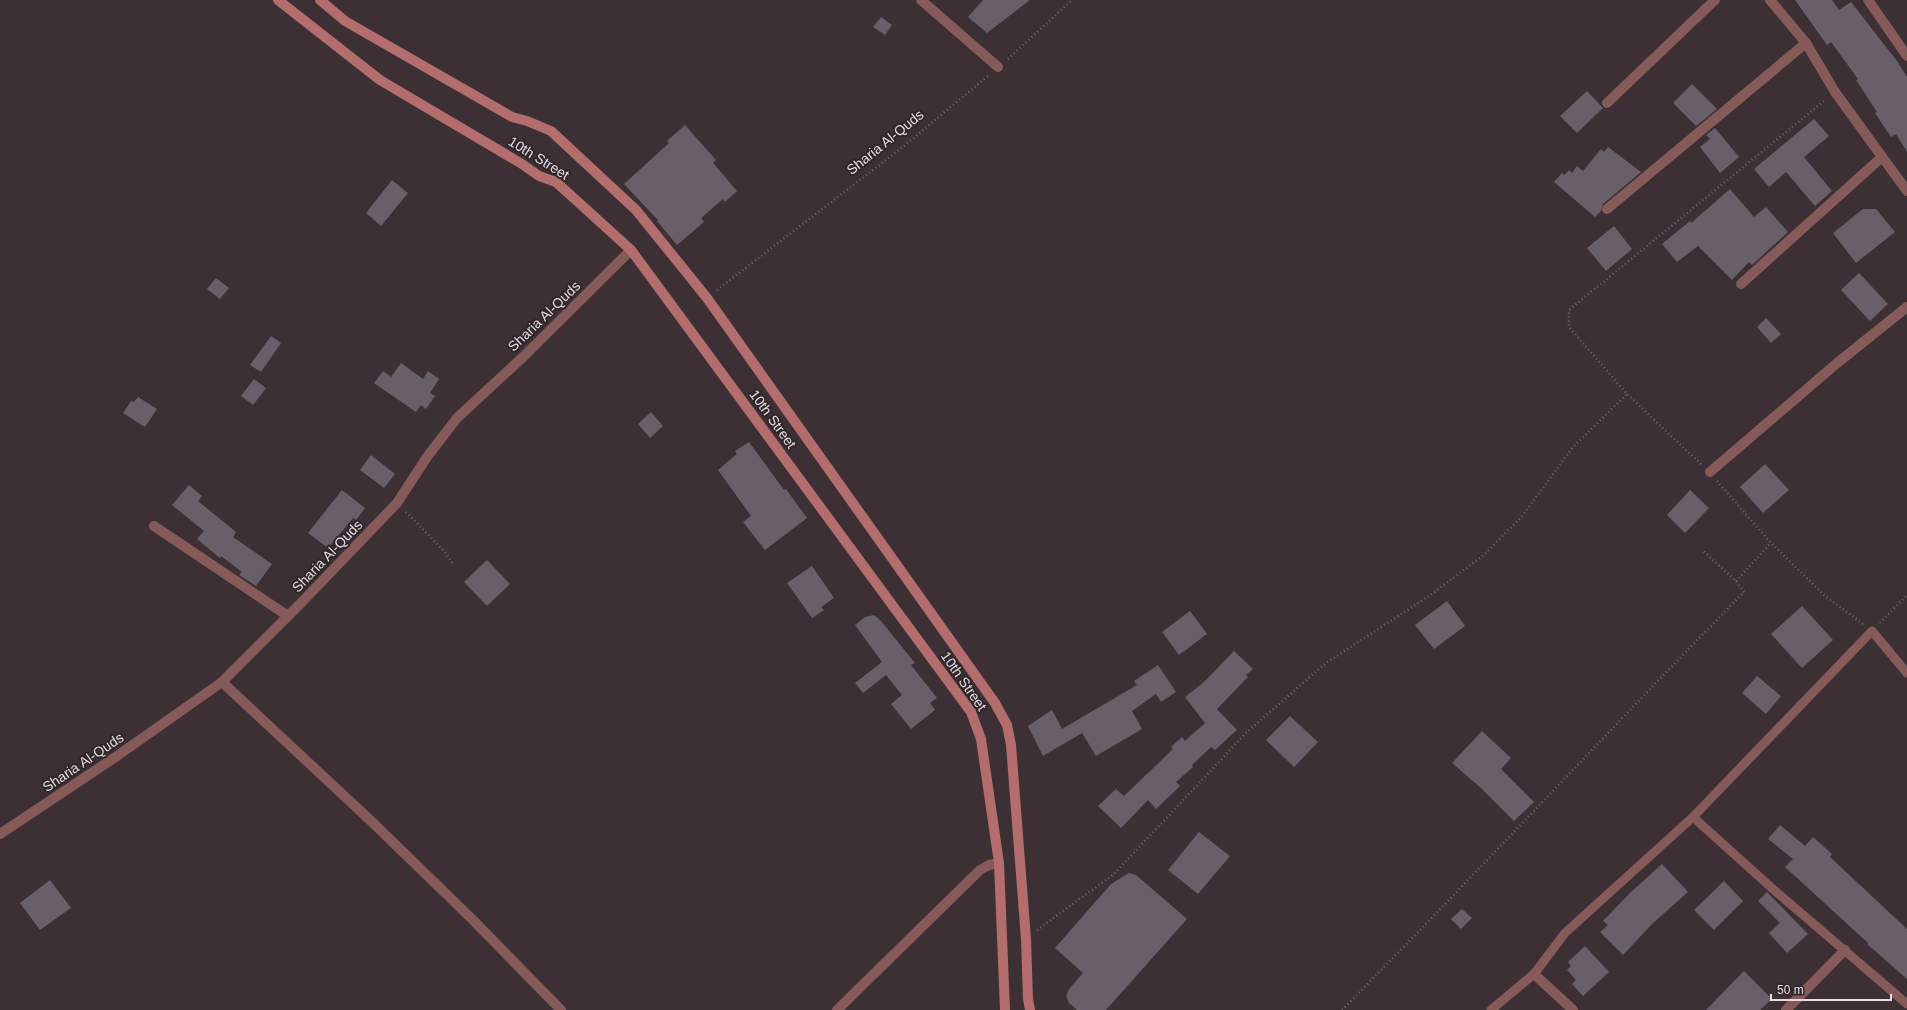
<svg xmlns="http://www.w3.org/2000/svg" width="1907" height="1010" viewBox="0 0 1907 1010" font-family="Helvetica,sans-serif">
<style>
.building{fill:#685f69}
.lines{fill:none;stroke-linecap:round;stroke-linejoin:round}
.path{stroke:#71666b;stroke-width:2.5;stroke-dasharray:1 3;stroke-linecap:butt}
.service{stroke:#855a59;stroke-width:9}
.minor{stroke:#855a59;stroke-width:10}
.secondary{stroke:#b26d6c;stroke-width:10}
.labels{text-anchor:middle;stroke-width:4;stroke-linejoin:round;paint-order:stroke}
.street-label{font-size:14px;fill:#e5dde0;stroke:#31262b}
</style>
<rect width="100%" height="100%" fill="#3c3035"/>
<g class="building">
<polygon points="983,0 1030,0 987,33 968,17"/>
<polygon points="1795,0 1832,0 1839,10 1851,2 1897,61 1907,77 1907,152 1896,134 1891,137 1875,113 1877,112 1856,80 1858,79 1831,42 1827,45"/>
<polygon points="881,17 892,25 885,35 873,27"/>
<polygon points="1692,84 1717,109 1696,126 1673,103"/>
<polygon points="1587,91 1603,108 1577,133 1560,116"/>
<polygon points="1814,119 1829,136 1804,157 1832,191 1815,206 1786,172 1769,187 1754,169"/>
<polygon points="685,125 716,160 713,163 737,191 725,202 723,199 701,218 704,222 677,245 657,221 658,220 624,184 669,143 667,141"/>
<polygon points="1715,128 1739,157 1720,173 1700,147 1710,139 1706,135"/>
<polygon points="1608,147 1641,172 1603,204 1601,211 1595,217 1554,182 1562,173 1564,175 1569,170 1572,173 1577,166 1583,171 1601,149 1604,152"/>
<polygon points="392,180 408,193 381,226 366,213"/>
<polygon points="1730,189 1754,217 1766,207 1788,232 1752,265 1749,262 1732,280 1698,246 1677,262 1662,244 1690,221 1691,223"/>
<polygon points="1863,209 1876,209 1895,232 1856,263 1833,233"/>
<polygon points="1614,226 1632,249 1606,271 1587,248"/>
<polygon points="1859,273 1888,304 1870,321 1841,290"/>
<polygon points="216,278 229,288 220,299 207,289"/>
<polygon points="1766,318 1781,334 1771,343 1757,327"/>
<polygon points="271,336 281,343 261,372 250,365"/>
<polygon points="401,363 423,379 428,371 439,379 430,393 435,396 426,409 421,405 416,412 374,383 383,371 391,377"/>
<polygon points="254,379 266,388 253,405 241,396"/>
<polygon points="138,397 157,409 145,427 123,413 131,401 134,402"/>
<polygon points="651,412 663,426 650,438 638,424"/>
<polygon points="749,442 784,490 786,489 807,518 765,550 743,522 751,516 718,470 737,454 735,451"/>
<polygon points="371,455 395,474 384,488 360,470"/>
<polygon points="1765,464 1789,490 1763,513 1740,487"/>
<polygon points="189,485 202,496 198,501 236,532 233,537 272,564 256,586 239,575 242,572 221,556 220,558 197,539 204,531 172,505"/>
<polygon points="342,490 365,508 356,520 353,518 328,548 308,533"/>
<polygon points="1690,490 1709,508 1685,533 1667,515"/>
<polygon points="487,560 510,584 487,606 464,582"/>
<polygon points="812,566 834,598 821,607 824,610 812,618 787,583"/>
<polygon points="1447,601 1465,626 1434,649 1415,625"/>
<polygon points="1802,606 1833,640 1802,668 1771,634"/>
<polygon points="1190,611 1207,634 1179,655 1162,632"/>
<polygon points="874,615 881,621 915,663 911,665 937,698 930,703 935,710 911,729 891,704 902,695 886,675 863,693 855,683 882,662 855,625 865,617"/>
<polygon points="1234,651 1253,669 1246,675 1248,677 1217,709 1237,730 1215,750 1211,747 1192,765 1193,767 1176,782 1180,786 1156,809 1148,800 1121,828 1098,806 1116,789 1124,796 1173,749 1171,747 1182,737 1185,741 1205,723 1185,697 1204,682"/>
<polygon points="1158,665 1176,692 1161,702 1156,694 1132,711 1142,729 1096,756 1082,733 1043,756 1028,726 1052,710 1062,729 1137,685 1134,681"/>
<polygon points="1757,676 1781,696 1766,714 1742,693"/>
<polygon points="1290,716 1318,742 1294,767 1266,740"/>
<polygon points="1482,731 1511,758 1501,769 1534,802 1514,821 1482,789 1452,763"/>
<polygon points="1780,825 1805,846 1813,837 1832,854 1830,857 1907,929 1907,979 1867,944 1868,943 1785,867 1793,859 1768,839"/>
<polygon points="1199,832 1230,856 1198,894 1168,870"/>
<polygon points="1662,864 1688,892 1653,923 1623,955 1600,932 1608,925 1603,921 1630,893"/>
<polygon points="1129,873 1136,875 1187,919 1106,1010 1077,1010 1069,1003 1066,996 1069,989 1083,973 1055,948 1111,884"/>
<polygon points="50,880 71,908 40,930 20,903"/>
<polygon points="1724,881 1743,901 1714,930 1694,910"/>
<polygon points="1767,892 1808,934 1787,953 1769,933 1780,923 1758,901"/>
<polygon points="1462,909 1472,918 1461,929 1451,919"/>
<polygon points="1585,946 1609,972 1583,996 1572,984 1576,980 1567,970 1571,966 1568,962"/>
<polygon points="1744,971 1772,999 1760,1010 1706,1010"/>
</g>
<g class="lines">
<g class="path">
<polyline points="1008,59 1072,0"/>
<polyline points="717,290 904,146 989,75"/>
<polyline points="1701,464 1627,394 1569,327 1569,310 1825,100"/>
<polyline points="1717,481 1771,543 1824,595 1863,624"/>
<polyline points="406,512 445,552 454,565"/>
<polyline points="1736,581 1771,543"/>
<polyline points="1880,623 1907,595"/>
<polyline points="1037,930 1114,874 1246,733 1326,663 1429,596 1484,555 1522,516 1573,447 1627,394"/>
<path d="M1342,1010C1478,872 1609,730 1744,592L1736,581L1702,550"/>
</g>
<g class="service">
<polyline points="1693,817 1872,631 1907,673"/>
<polyline points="1491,1010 1534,974 1565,933 1693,817 1774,890 1907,1004"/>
</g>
<g class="minor">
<polyline points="921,0 998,67"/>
<polyline points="1770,0 1806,43 1835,92 1907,191"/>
<polyline points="1868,0 1907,56"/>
<polyline points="1607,103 1715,0"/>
<polyline points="1607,209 1806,43"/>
<polyline points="1741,284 1882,157"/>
<polyline points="1710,472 1836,364 1907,307"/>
<polyline points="154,526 288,616"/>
<polyline points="222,682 370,820 472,919 561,1010"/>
<polyline points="0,834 117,756 222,682 302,602 397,503 427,457 457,418 523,357 631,250"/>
<polyline points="1534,974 1573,1010"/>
<polyline points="837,1010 980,870 989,865 999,863"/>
<polyline points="1786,1010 1845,950"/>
</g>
<g class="secondary">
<polyline points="278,0 380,80 522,164 539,176 556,182 631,250 971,712 981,739 999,863 1005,1010"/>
<polyline points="320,0 345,21 512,117 527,121 551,131 636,210 707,298 995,703 1007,725 1011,745 1026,939 1028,999 1030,1010"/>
</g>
</g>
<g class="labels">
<g class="street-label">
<text transform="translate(885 142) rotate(-39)" y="5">Sharia Al-Quds</text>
<text transform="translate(539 158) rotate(32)" y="5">10th Street</text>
<text transform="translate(544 316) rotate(-44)" y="5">Sharia Al-Quds</text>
<text transform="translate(773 419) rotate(54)" y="5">10th Street</text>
<text transform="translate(327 556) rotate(-46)" y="5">Sharia Al-Quds</text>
<text transform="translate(964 681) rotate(55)" y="5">10th Street</text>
<text transform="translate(83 762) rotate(-34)" y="5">Sharia Al-Quds</text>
</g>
</g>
<path d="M1771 994v6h120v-6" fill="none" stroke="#e5dde0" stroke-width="2"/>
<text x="1777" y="994" font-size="12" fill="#e5dde0" stroke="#31262b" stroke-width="3" paint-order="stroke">50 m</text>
</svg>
